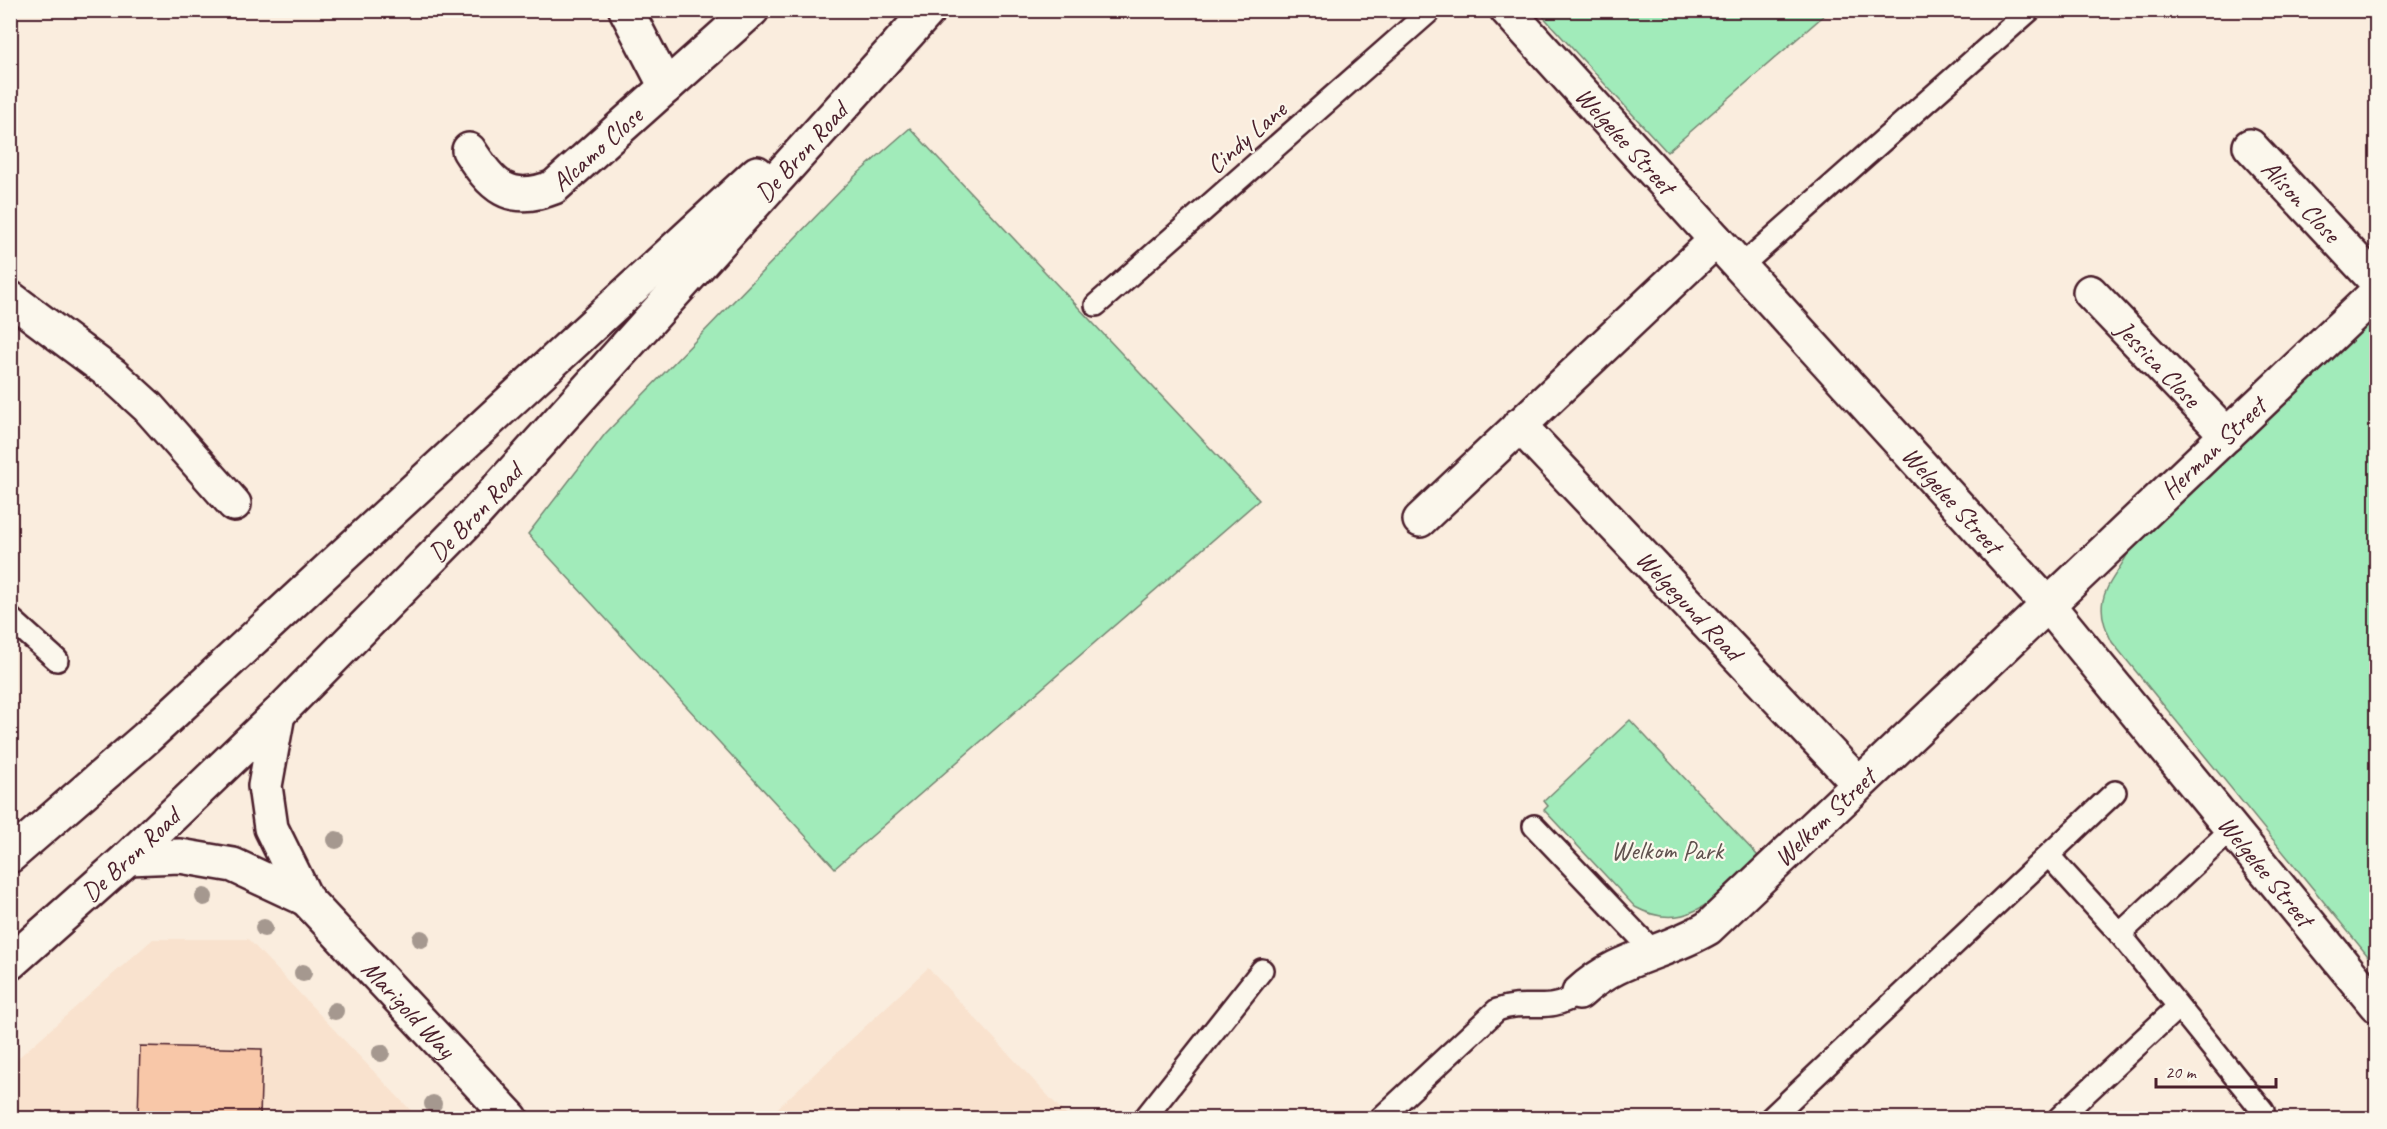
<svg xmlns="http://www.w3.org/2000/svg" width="2387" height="1129" viewBox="0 0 2387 1129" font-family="Caveat,sans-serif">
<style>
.built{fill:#f9e2ce}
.green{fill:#a1ebba;stroke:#768572;stroke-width:1.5}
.building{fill:#f8c7a8;stroke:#4a1f2b;stroke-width:1.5}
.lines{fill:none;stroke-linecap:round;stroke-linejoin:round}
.service-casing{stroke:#4a1f2b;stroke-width:26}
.minor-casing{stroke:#4a1f2b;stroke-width:38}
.tertiary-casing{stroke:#4a1f2b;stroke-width:38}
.service{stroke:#fbf7ec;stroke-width:21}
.minor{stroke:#fbf7ec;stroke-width:33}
.tertiary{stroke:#fbf7ec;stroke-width:33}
.tree{fill:#a5988f}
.labels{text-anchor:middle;stroke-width:4.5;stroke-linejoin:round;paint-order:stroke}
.street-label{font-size:26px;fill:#4a1f2b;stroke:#fbf7ec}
.park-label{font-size:26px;fill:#60524f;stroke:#fbf7ec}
</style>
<rect width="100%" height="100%" fill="#faedde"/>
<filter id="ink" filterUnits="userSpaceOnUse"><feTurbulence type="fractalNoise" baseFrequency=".0167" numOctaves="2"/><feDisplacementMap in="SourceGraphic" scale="12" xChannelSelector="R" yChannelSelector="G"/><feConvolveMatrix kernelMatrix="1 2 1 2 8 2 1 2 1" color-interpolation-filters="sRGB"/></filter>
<g filter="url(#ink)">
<g class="built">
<polygon points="153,939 248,939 418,1118 11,1118 10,1065"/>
<polygon points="928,968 1069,1118 767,1118"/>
</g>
<g class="green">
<polygon points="1538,11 1829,11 1667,152"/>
<polygon points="910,128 1259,500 835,868 528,534 605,434 855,176"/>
<path d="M2376,314V966L2112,642C2087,594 2115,584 2132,545Z"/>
<path d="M1630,720L1758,856C1722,891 1690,937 1635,907L1544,810L1548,806L1544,801Z"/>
</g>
<polygon class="building" points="140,1046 262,1049 260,1118 138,1118"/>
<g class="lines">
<defs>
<g id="service">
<polyline points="1740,267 2030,10"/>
<polyline points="1096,305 1431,10"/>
<polyline points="10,618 57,660"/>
<polyline points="1534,826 1655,953"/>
<polyline points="2049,856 2120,934 2232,829"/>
<polyline points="2120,934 2263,1111"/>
<polyline points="1145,1118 1262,970"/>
<path d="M1381,1118L1497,1010C1530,998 1547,1016 1579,993"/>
<polyline points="1771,1118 2115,792"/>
<polyline points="2059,1118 2178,1007"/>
</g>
<g id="minor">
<polyline points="626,10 666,87"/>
<path id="s1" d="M1507,10L2048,605L2376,1005"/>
<path id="s2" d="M2250,146L2376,281"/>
<path id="s3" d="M469,150C492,186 509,205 554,187L752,10"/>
<path id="s4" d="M2090,292L2227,435"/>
<polyline points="10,298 113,375 148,407 234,504"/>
<path id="s5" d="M1519,425L1859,784"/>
<polyline points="1420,520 1716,240"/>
<path id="s6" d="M278,714L265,786L271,828L306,899L511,1118"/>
<polyline points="128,858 180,856 233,865 306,899"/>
<path id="s7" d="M1579,993C1619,956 1662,955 1708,928L2376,293"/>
</g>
<g id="tertiary">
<polyline points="10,856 146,738 757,173"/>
<path id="s8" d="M10,963L128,858L278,714L474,515L929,10"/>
</g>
</defs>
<use href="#service" class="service-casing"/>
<use href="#minor" class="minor-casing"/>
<use href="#tertiary" class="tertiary-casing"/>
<use href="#service" class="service"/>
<use href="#minor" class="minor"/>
<use href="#tertiary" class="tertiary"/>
</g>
<g class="tree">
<circle cx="336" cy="840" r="9"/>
<circle cx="204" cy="897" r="9"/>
<circle cx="264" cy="928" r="9"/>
<circle cx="421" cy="939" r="9"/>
<circle cx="303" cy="973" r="9"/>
<circle cx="335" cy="1011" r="9"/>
<circle cx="381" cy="1053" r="9"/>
<circle cx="433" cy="1104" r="9"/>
</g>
</g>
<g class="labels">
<g class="street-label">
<text transform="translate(1246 137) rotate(-41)" y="9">Cindy Lane</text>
<text dy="9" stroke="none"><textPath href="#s1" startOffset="176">Welgelee Street</textPath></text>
<text dy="9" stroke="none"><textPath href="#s3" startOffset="162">Alcamo Close</textPath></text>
<text dy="9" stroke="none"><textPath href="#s8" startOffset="1134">De Bron Road</textPath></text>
<text dy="9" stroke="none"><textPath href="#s2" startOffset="75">Alison Close</textPath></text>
<text dy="9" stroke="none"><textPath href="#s4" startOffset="99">Jessica Close</textPath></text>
<text dy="9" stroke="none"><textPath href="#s7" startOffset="842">Herman Street</textPath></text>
<text dy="9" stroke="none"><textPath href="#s1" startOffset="662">Welgelee Street</textPath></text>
<text dy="9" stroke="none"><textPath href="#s8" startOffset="648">De Bron Road</textPath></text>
<text dy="9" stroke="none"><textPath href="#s5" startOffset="248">Welgegund Road</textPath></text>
<text dy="9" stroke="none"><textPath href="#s7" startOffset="306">Welkom Street</textPath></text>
<text dy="9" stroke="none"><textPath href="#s8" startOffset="162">De Bron Road</textPath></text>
<text dy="9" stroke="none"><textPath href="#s1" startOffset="1148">Welgelee Street</textPath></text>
<text dy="9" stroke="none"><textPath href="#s6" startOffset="345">Marigold Way</textPath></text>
</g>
<g class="park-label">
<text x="1667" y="859">Welkom Park</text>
</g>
</g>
<rect width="2387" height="1129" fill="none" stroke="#fbf7ec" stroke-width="36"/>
<rect x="18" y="18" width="2351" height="1093" fill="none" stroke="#4a1f2b" stroke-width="2" filter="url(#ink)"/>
<path d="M2156 1078v9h120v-9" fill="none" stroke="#4a1f2b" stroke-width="3"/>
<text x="2165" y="1078" font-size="18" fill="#4a1f2b" stroke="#fbf7ec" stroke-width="4.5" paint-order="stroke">20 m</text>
</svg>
